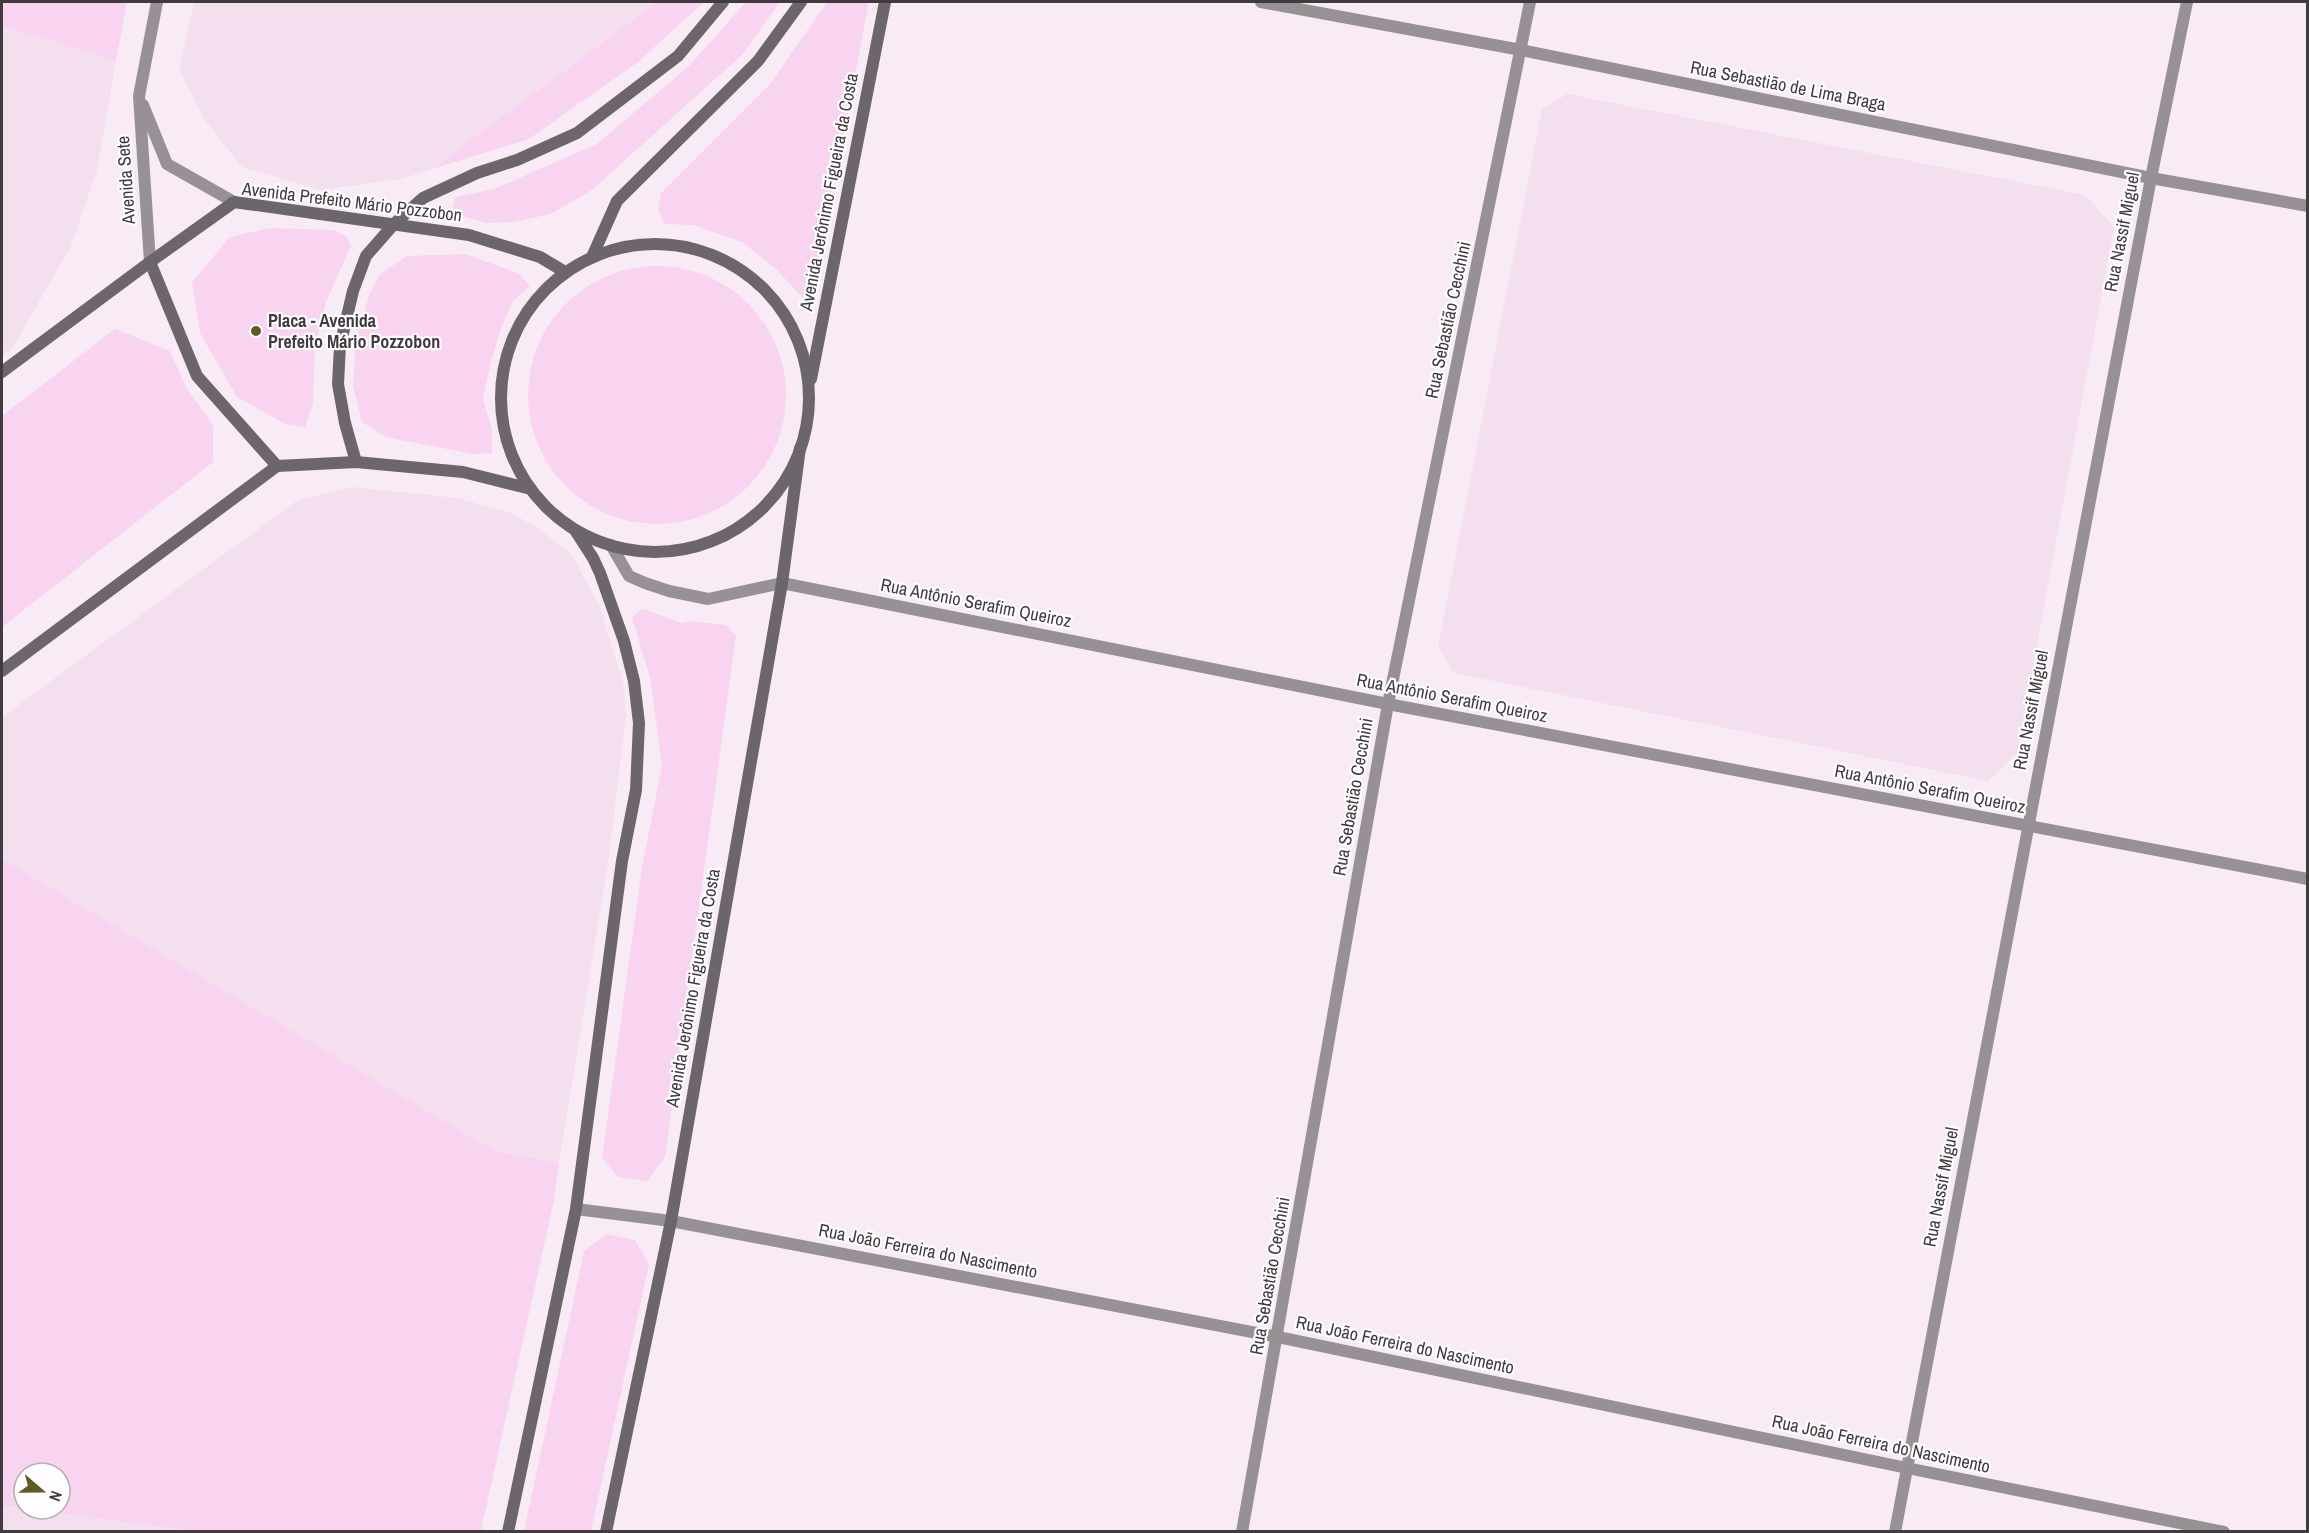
<svg xmlns="http://www.w3.org/2000/svg" width="2309" height="1533" viewBox="0 0 2309 1533" font-family="'Archivo Narrow',sans-serif">
<style>
.built{fill:#f3dfee}
.green{fill:#f8d4f0}
.lines{fill:none;stroke-linecap:round;stroke-linejoin:round}
.street{stroke:#979195;stroke-width:12}
.secondary{stroke:#6c656b;stroke-width:12}
.poi-dot{fill:#615926;stroke:#fefcfe;stroke-width:2}
.labels{text-anchor:middle;stroke-width:4.5;stroke-linejoin:round;paint-order:stroke}
.street-label{font-size:18px;fill:#403b3f;stroke:#fefcfe}
.poi-label{font-size:18px;font-weight:bold;fill:#403b3f;stroke:#fefcfe;text-anchor:start}
</style>
<rect width="100%" height="100%" fill="#f8ebf5"/>
<g class="built">
<polygon points="194,2 657,2 432,169 400,179 321,190 242,167 205,120 179,69"/>
<polygon points="2,26 116,60 97,170 71,246 12,348 2,356"/>
<polygon points="1567,94 2085,195 2114,227 2017,753 1988,781 1454,673 1438,647 1542,109"/>
<polygon points="352,487 457,498 514,514 540,530 571,554 600,607 623,683 626,715 609,857 559,1163 495,1151 2,859 2,717 298,500"/>
<polygon points="2,1506 24,1509 203,1531 2,1531"/>
</g>
<g class="green">
<polygon points="2,2 127,2 116,60 2,26"/>
<polygon points="657,2 704,2 638,62 529,139 432,169"/>
<polygon points="746,2 780,2 743,54 592,190 551,214 513,222 488,223 468,218 452,211 455,197 494,189 597,144 690,65"/>
<polygon points="827,2 869,2 813,294 804,299 775,268 742,242 693,225 664,224 658,210 661,193 770,84"/>
<polygon points="270,228 334,230 347,237 351,246 326,302 315,346 313,404 305,427 285,424 237,397 200,333 192,282 230,237"/>
<polygon points="465,254 518,273 530,286 513,301 500,331 490,366 483,399 492,429 492,453 473,454 386,437 362,422 353,386 356,339 370,293 380,274 407,256"/>
<circle cx="657" cy="395" r="129"/>
<polygon points="115,329 170,351 186,387 213,425 213,462 2,627 2,416"/>
<polygon points="642,609 682,623 689,621 726,625 736,636 665,1157 647,1181 618,1177 602,1158 642,867 662,766 650,677 632,618"/>
<polygon points="2,859 495,1151 559,1163 554,1200 481,1531 203,1532 28,1509 60,1509 60,1473 24,1473 24,1508 2,1506"/>
<polygon points="606,1234 635,1240 649,1264 591,1531 524,1531 584,1251"/>
</g>
<g class="lines">
<g class="street">
<polyline points="1261,2 1521,50 2151,178 2308,206"/>
<polyline points="143,105 167,164 234,202"/>
<polyline points="150,262 139,96 157,2"/>
<polyline points="611,545 629,576 645,583 669,591 708,599 782,583 1388,704 2308,879"/>
<polyline points="576,1209 671,1221 1278,1337 1907,1468 2224,1532"/>
<polyline points="1242,1532 1388,704 1530,2"/>
<polyline points="1895,1532 2151,178 2187,2"/>
</g>
<g class="secondary">
<circle cx="655" cy="398" r="154"/>
<polyline points="592,257 617,201 758,61 801,2"/>
<polyline points="150,262 197,376 277,466"/>
<polyline points="2,372 150,262 234,202 469,235 540,257 565,272"/>
<polyline points="811,379 885,2"/>
<polyline points="356,462 345,423 338,384 340,346 353,291 366,256 394,224 423,198 477,173 517,160 577,133 678,56 723,2"/>
<polyline points="2,671 277,466 356,462 463,472 531,489"/>
<polyline points="508,1532 576,1209 622,861 636,790 639,723 634,681 624,641 600,573 593,558 575,530"/>
<polyline points="606,1532 671,1221 782,583 800,448"/>
</g>
</g>
<circle class="poi-dot" cx="256" cy="331" r="6"/>
<g class="labels">
<g class="street-label">
<text transform="translate(1788 86) rotate(11)" y="6">Rua Sebastião de Lima Braga</text>
<text transform="translate(126 180) rotate(-94)" y="6">Avenida Sete</text>
<text transform="translate(829 192) rotate(-79)" y="6">Avenida Jerônimo Figueira da Costa</text>
<text transform="translate(352 202) rotate(7)" y="6">Avenida Prefeito Mário Pozzobon</text>
<text transform="translate(2122 232) rotate(-79)" y="6">Rua Nassif Miguel</text>
<text transform="translate(1448 320) rotate(-78)" y="6">Rua Sebastião Cecchini</text>
<text transform="translate(976 603) rotate(11)" y="6">Rua Antônio Serafim Queiroz</text>
<text transform="translate(1452 698) rotate(11)" y="6">Rua Antônio Serafim Queiroz</text>
<text transform="translate(2031 710) rotate(-79)" y="6">Rua Nassif Miguel</text>
<text transform="translate(1930 789) rotate(11)" y="6">Rua Antônio Serafim Queiroz</text>
<text transform="translate(1353 797) rotate(-80)" y="6">Rua Sebastião Cecchini</text>
<text transform="translate(693 988) rotate(-80)" y="6">Avenida Jerônimo Figueira da Costa</text>
<text transform="translate(1941 1187) rotate(-79)" y="6">Rua Nassif Miguel</text>
<text transform="translate(928 1251) rotate(11)" y="6">Rua João Ferreira do Nascimento</text>
<text transform="translate(1270 1276) rotate(-80)" y="6">Rua Sebastião Cecchini</text>
<text transform="translate(1405 1345) rotate(12)" y="6">Rua João Ferreira do Nascimento</text>
<text transform="translate(1881 1444) rotate(12)" y="6">Rua João Ferreira do Nascimento</text>
</g>
<g class="poi-label">
<text x="268" y="327">Placa - Avenida<tspan x="268" dy="21">Prefeito Mário Pozzobon</tspan></text>
</g>
</g>
<rect width="2309" height="1533" fill="none" stroke="#403b3f" stroke-width="6"/>
<g transform="translate(42 1491) rotate(110)"><circle r="28" fill="#fefcfe" stroke="#b2afb2" stroke-width="1.5"/>
<path d="M0-4.5L10 22L0 15L-10 22Z" fill="#615926"/>
<text y="-9" font-size="16" font-weight="bold" text-anchor="middle" fill="#403b3f">N</text>
</g>
</svg>
